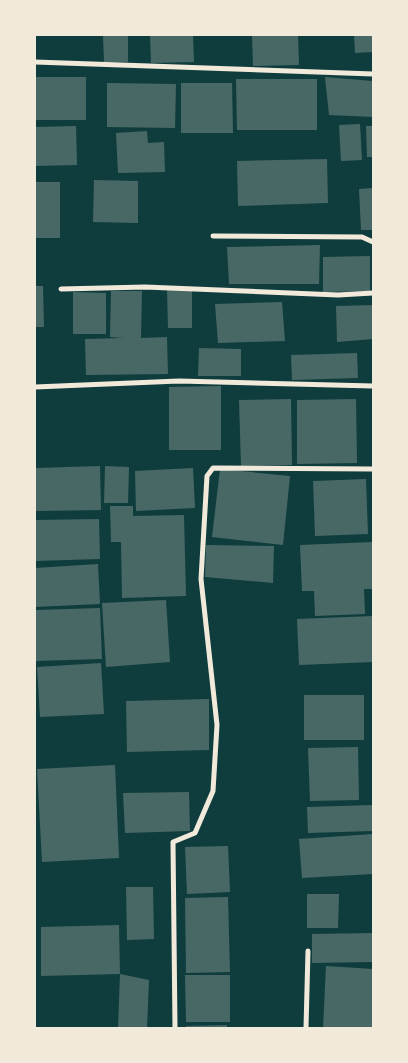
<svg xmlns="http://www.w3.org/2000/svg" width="408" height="1063" viewBox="0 0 408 1063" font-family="Figtree,sans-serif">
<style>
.building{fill:#486865}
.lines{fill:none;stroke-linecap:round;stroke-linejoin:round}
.minor{stroke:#f1e9da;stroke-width:5}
</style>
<rect width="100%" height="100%" fill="#0f3d3e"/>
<g class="building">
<polygon points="103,35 128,35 128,62 104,62"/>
<polygon points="150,35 193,35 194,62 151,63"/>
<polygon points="252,35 298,35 299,65 253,66"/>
<polygon points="354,35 373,35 373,52 355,53"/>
<rect x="35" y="77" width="51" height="43"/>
<polygon points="325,77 373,81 373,117 329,115"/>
<polygon points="236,79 317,79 317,130 237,130"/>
<polygon points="107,83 176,84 175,128 107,127"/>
<polygon points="181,83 232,83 233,133 181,133"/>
<polygon points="360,124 362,160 341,161 339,125"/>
<polygon points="76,126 77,165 35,166 35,127"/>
<polygon points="366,126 373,126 373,157 367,157"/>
<polygon points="147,131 148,143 164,142 165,172 118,173 116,133"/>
<polygon points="327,159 328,203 238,206 237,161"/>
<polygon points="94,180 138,181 138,223 93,222"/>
<rect x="35" y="182" width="25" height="56"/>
<polygon points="373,188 373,230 361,230 359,189"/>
<polygon points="320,245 319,284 229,284 227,247"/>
<polygon points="370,256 370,291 323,292 323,257"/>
<polygon points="35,286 43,286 44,327 35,327"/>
<polygon points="167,289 192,290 192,328 168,328"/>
<polygon points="111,291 142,291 141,338 167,337 168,374 86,375 85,339 123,338 110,337"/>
<polygon points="73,292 106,293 106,334 73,334"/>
<polygon points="282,302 285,341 218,343 215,304"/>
<polygon points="373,305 373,339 337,342 336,306"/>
<polygon points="199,348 241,349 241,376 198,376"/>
<polygon points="357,353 358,378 292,380 291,355"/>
<polygon points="221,386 221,450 169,450 169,387"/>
<polygon points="291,399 292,465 241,466 239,400"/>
<polygon points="356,399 357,463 297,464 297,400"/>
<polygon points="100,466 101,510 36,511 35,468"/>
<polygon points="105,466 129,467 128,503 104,503"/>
<polygon points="193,468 195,508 136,511 135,471"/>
<polygon points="220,469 290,476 283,545 212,537"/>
<polygon points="366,479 368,534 315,536 313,481"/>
<polygon points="110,506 133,506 133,516 184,515 186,596 122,598 121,542 111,542"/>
<polygon points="99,519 100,559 35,561 35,520"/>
<polygon points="373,542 373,589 364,589 365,614 315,616 314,591 302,591 300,545"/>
<polygon points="206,545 274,546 273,583 205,577"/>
<polygon points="98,564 100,604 35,607 35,568"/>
<polygon points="166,600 170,662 106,667 102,603"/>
<polygon points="100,608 102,659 36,661 35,610"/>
<polygon points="373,616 373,662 299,665 297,619"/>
<polygon points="101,663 104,714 40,717 37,667"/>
<rect x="304" y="695" width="60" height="45"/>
<polygon points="209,699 209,750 127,752 126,701"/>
<polygon points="358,747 359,800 310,801 308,748"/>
<polygon points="115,765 119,858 42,862 37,769"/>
<polygon points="189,792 190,831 125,833 123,793"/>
<polygon points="373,805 373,831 308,833 307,807"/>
<polygon points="373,834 373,874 302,878 299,839"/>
<polygon points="228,846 230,892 187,894 185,847"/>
<polygon points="126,887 153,887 154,939 127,940"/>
<polygon points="307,894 339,894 338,928 307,928"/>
<polygon points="228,897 230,972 186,973 185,898"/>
<polygon points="119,925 120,974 41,976 41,927"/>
<polygon points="373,933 373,962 312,963 312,934"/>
<polygon points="326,966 373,969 373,1028 323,1028"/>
<polygon points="120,974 149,980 147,1028 118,1028"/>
<polygon points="185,975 230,975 230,1022 186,1022"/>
<polygon points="227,1025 227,1028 186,1028 186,1026"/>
</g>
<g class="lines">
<g class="minor">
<polyline points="35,62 373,74"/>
<polyline points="213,236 362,237 373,242"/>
<polyline points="61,289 145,287 338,295 373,293"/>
<polyline points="35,387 179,381 373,386"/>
<polyline points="175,1028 173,842 195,833 213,791 217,725 201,579 207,476 213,468 373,469"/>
<polyline points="306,1028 308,951"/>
</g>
</g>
<rect width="408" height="1063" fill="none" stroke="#f1e9da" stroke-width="72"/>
</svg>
